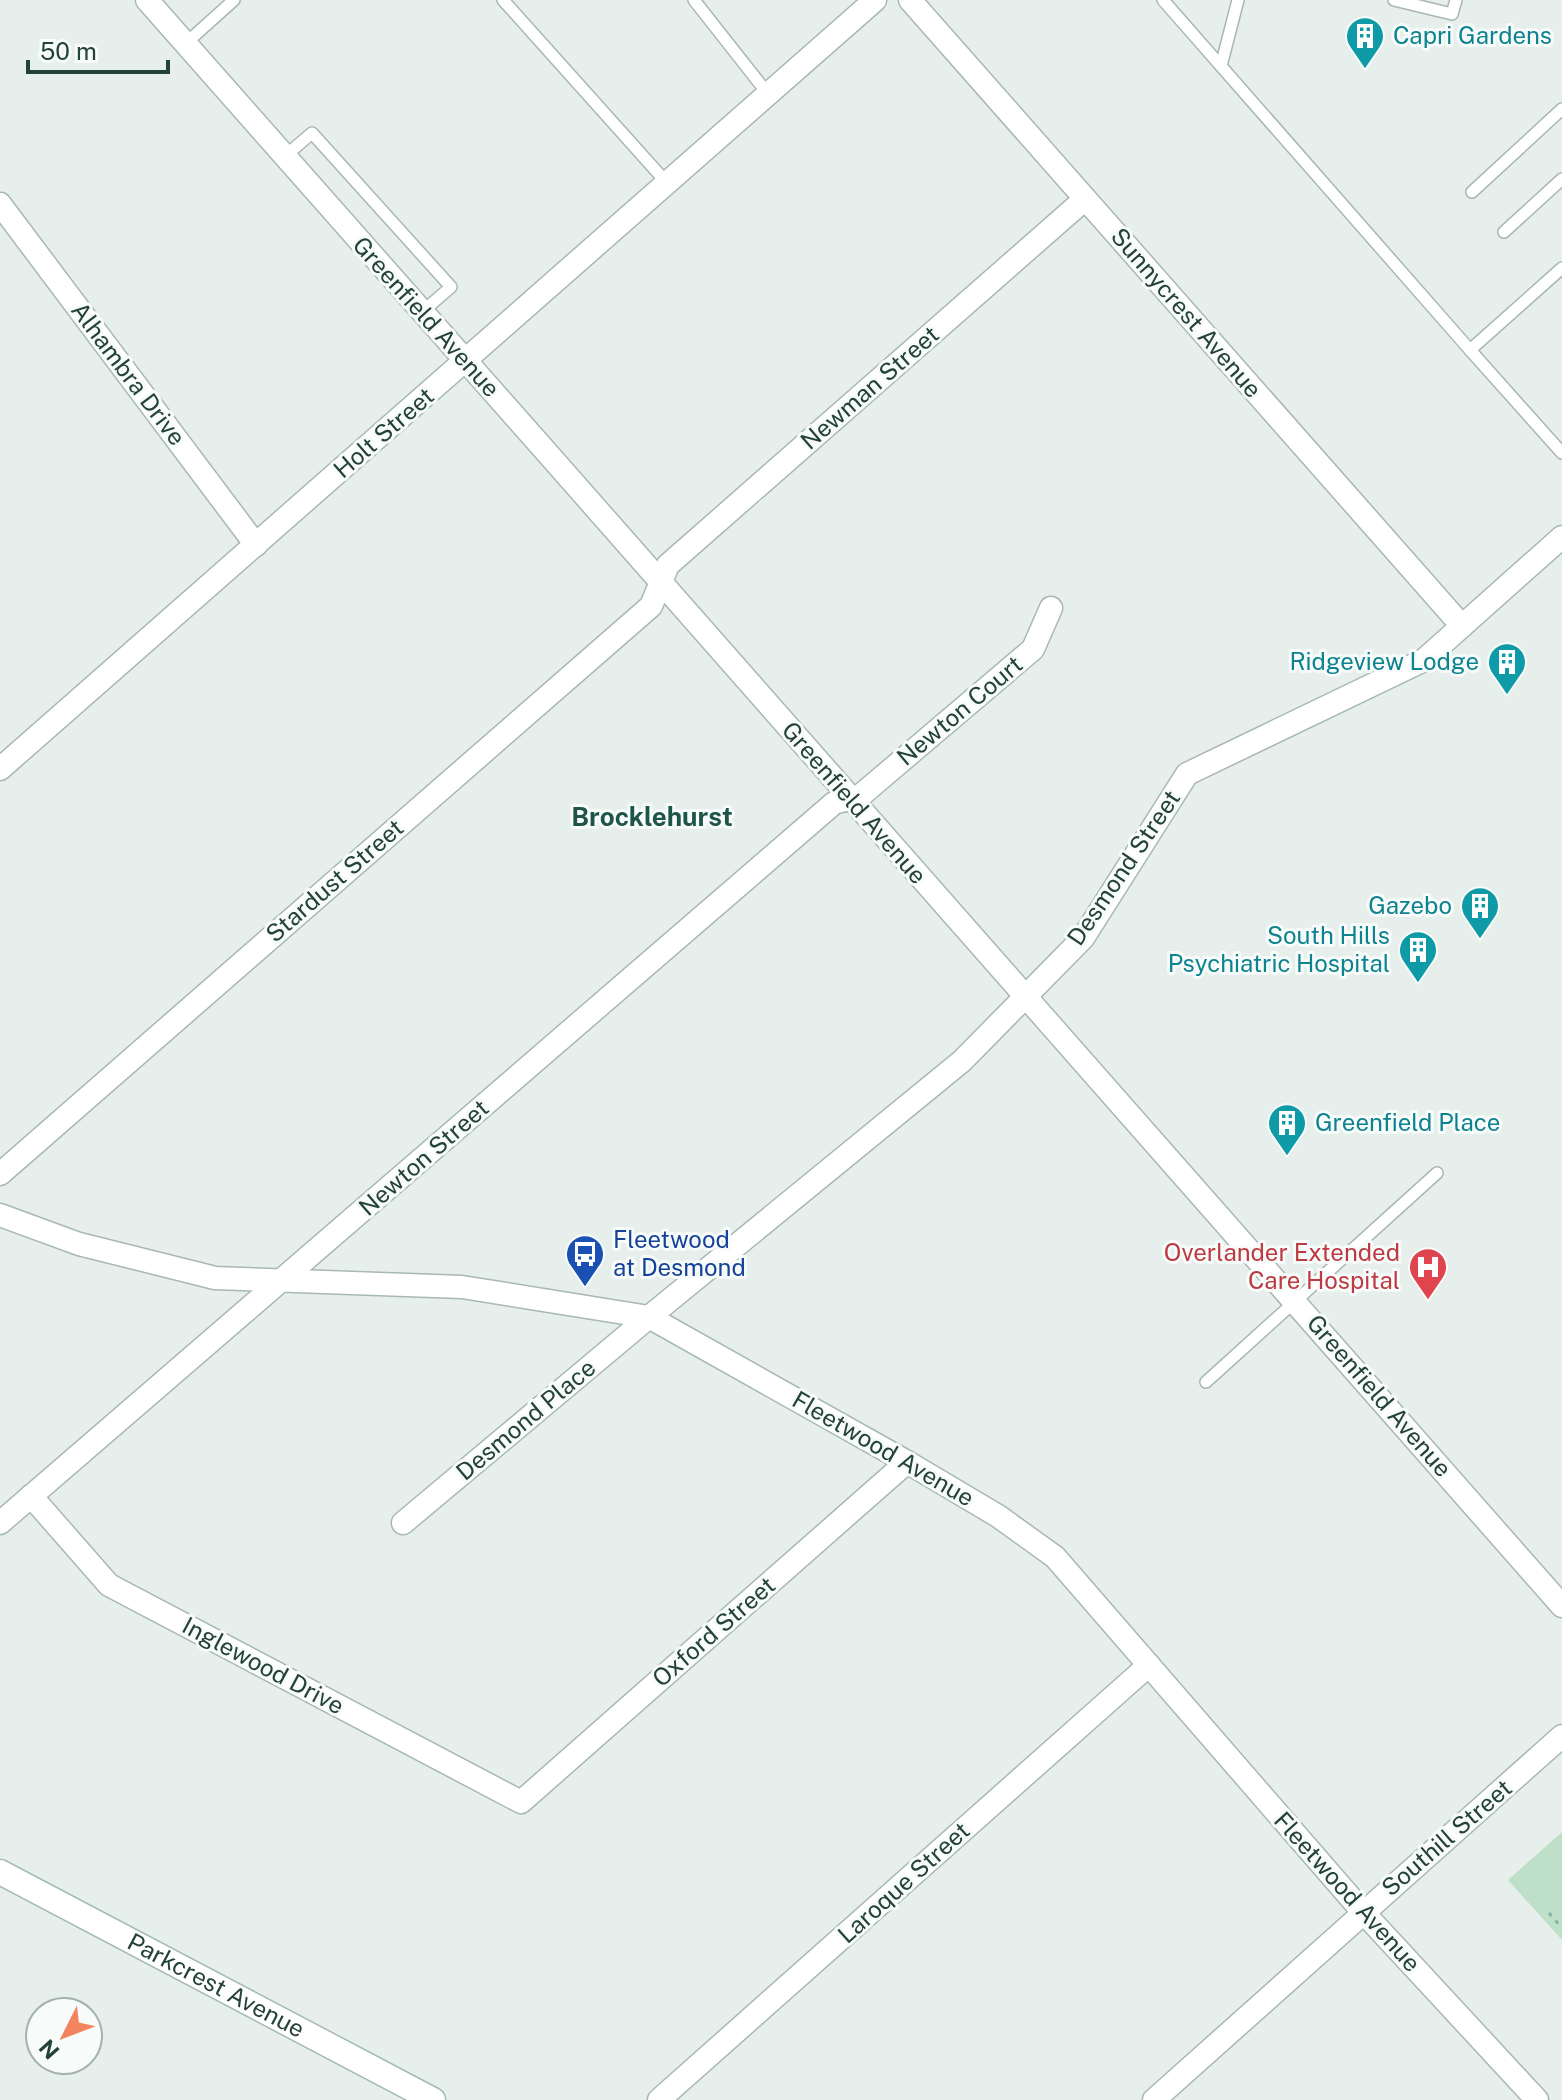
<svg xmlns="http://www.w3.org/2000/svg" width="1562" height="2100" viewBox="0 0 1562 2100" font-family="'Public Sans',sans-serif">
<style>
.green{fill:#bfe0c8}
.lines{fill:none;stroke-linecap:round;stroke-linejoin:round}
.lane-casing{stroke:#a8b8b2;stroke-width:14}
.street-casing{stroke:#a8b8b2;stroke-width:25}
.secondary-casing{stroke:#a4bbb3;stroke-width:27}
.path{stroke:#86b3a5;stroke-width:3;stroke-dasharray:4 6;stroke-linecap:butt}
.lane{stroke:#fff;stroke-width:11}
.street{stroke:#fff;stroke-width:22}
.secondary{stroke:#fff;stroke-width:24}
.labels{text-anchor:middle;stroke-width:6;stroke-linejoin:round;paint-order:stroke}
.culture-label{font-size:24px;fill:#0d838f;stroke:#f7fbf9;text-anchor:end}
.street-label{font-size:24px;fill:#24423a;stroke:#f7fbf9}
.transit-label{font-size:24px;fill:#164399;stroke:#f7fbf9;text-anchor:start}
.health-label{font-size:24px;fill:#be3a42;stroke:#f7fbf9;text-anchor:end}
.neighbourhood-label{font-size:26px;font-weight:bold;fill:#1f5548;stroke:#f7fbf9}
</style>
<rect width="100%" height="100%" fill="#e6efeb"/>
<polygon class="green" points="1562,1832 1562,1940 1508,1880"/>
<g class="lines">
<defs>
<g id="lane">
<polyline points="503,0 667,183"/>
<polyline points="694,0 768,94"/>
<polyline points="1163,0 1470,350"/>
<polyline points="1394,0 1452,14 1456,0"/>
<polyline points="185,44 234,0"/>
<polyline points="1221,66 1238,0"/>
<polyline points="284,157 312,133 451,287 422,312"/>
<polyline points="1472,192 1562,109"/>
<polyline points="1504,232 1562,179"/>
<polyline points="1562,268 1470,350 1562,453"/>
<polyline points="1206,1382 1437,1173"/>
</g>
<g id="street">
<path d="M147,0C619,535 1093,1068 1562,1606"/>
<polyline points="910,0 1462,626"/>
<polyline points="0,204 256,545"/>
<polyline points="0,769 875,0"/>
<polyline points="0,1174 651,606 668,565 1085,199"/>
<polyline points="0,1215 79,1244 215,1278 462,1287 649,1317 907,1462 998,1516 1055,1557 1363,1912 1537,2100"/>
<polyline points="31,1496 109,1585 521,1802 907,1462"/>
<polyline points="0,1523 834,803 860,796 1033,649 1051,608"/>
<polyline points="403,1523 649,1317 962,1061 1083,938 1187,774 1424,660 1562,537"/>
<polyline points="659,2100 1149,1665"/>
<polyline points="1154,2100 1562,1736"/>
</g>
<g id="secondary">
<path id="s1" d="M0,1872L433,2100"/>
</g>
</defs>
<use href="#lane" class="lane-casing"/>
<use href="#street" class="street-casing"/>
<use href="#secondary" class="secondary-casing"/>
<polyline class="path" points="1549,1913 1562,1928"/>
<use href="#lane" class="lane"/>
<use href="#street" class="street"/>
<use href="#secondary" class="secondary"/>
</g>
<defs>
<symbol id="building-pin" viewBox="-11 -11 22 30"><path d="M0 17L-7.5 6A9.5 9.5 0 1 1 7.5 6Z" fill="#0f9aa8" stroke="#f7fbf9"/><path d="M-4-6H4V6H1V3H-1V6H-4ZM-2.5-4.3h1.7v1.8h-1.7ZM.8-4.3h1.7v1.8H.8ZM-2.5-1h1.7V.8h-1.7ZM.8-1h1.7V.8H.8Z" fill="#fff"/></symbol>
<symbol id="bus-pin" viewBox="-11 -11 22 30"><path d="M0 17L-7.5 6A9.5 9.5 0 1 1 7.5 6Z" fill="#1a4fb4" stroke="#f7fbf9"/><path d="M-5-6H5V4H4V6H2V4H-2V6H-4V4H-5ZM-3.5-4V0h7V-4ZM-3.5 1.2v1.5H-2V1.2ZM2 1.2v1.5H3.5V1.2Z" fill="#fff"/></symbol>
<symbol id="hospital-pin" viewBox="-11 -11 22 30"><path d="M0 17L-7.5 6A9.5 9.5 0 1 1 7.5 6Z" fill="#e0444e" stroke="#f7fbf9"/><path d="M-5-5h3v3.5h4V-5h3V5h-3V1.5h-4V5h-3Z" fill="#fff"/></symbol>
</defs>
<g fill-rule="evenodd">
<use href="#building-pin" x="1343" y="14" width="44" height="60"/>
<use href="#building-pin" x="1485" y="640" width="44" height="60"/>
<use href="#building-pin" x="1458" y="884" width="44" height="60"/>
<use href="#building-pin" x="1396" y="928" width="44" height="60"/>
<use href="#building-pin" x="1265" y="1101" width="44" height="60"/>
<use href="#bus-pin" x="563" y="1232" width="44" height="60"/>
<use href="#hospital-pin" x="1406" y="1245" width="44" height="60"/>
</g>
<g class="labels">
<g class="culture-label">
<text x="1393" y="44" text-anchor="start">Capri Gardens</text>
<text x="1479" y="670">Ridgeview Lodge</text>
<text x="1452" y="914">Gazebo</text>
<text x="1390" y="944">South Hills<tspan x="1390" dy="28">Psychiatric Hospital</tspan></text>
<text x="1315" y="1131" text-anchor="start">Greenfield Place</text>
</g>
<g class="street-label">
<text transform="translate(1186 313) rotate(49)" y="8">Sunnycrest Avenue</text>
<text transform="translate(426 317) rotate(48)" y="8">Greenfield Avenue</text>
<text transform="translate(128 374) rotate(53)" y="8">Alhambra Drive</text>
<text transform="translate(870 388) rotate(-41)" y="8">Newman Street</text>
<text transform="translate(384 433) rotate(-41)" y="8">Holt Street</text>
<text transform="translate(960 711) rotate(-40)" y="8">Newton Court</text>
<text transform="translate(854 803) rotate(49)" y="8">Greenfield Avenue</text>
<text transform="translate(1124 868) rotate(-56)" y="8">Desmond Street</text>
<text transform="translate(335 881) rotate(-41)" y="8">Stardust Street</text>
<text transform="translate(424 1158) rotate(-41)" y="8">Newton Street</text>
<text transform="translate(1379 1396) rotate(49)" y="8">Greenfield Avenue</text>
<text transform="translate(526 1420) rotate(-40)" y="8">Desmond Place</text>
<text transform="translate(883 1449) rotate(30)" y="8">Fleetwood Avenue</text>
<text transform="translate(714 1632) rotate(-41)" y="8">Oxford Street</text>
<text transform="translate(263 1666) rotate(28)" y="8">Inglewood Drive</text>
<text transform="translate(1447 1838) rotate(-41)" y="8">Southill Street</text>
<text transform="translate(904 1883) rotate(-42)" y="8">Laroque Street</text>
<text transform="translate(1347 1892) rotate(48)" y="8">Fleetwood Avenue</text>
<text dy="8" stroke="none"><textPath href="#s1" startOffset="244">Parkcrest Avenue</textPath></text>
</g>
<g class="transit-label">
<text x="613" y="1248">Fleetwood<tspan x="613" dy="28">at Desmond</tspan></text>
</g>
<g class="health-label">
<text x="1400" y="1261">Overlander Extended<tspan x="1400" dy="28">Care Hospital</tspan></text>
</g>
<g class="neighbourhood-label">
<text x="652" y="826">Brocklehurst</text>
</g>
</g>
<g transform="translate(64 2036) rotate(228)"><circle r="38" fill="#f7fbf9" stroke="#a3b1ad" stroke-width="2"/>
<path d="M0-6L14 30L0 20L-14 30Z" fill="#f4845f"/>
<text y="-12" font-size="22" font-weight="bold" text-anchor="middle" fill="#24423a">N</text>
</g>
<path d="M28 60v12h140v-12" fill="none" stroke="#24423a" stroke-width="4"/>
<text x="40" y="60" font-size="24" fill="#24423a" stroke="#f7fbf9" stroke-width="6" paint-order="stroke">50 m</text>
</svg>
